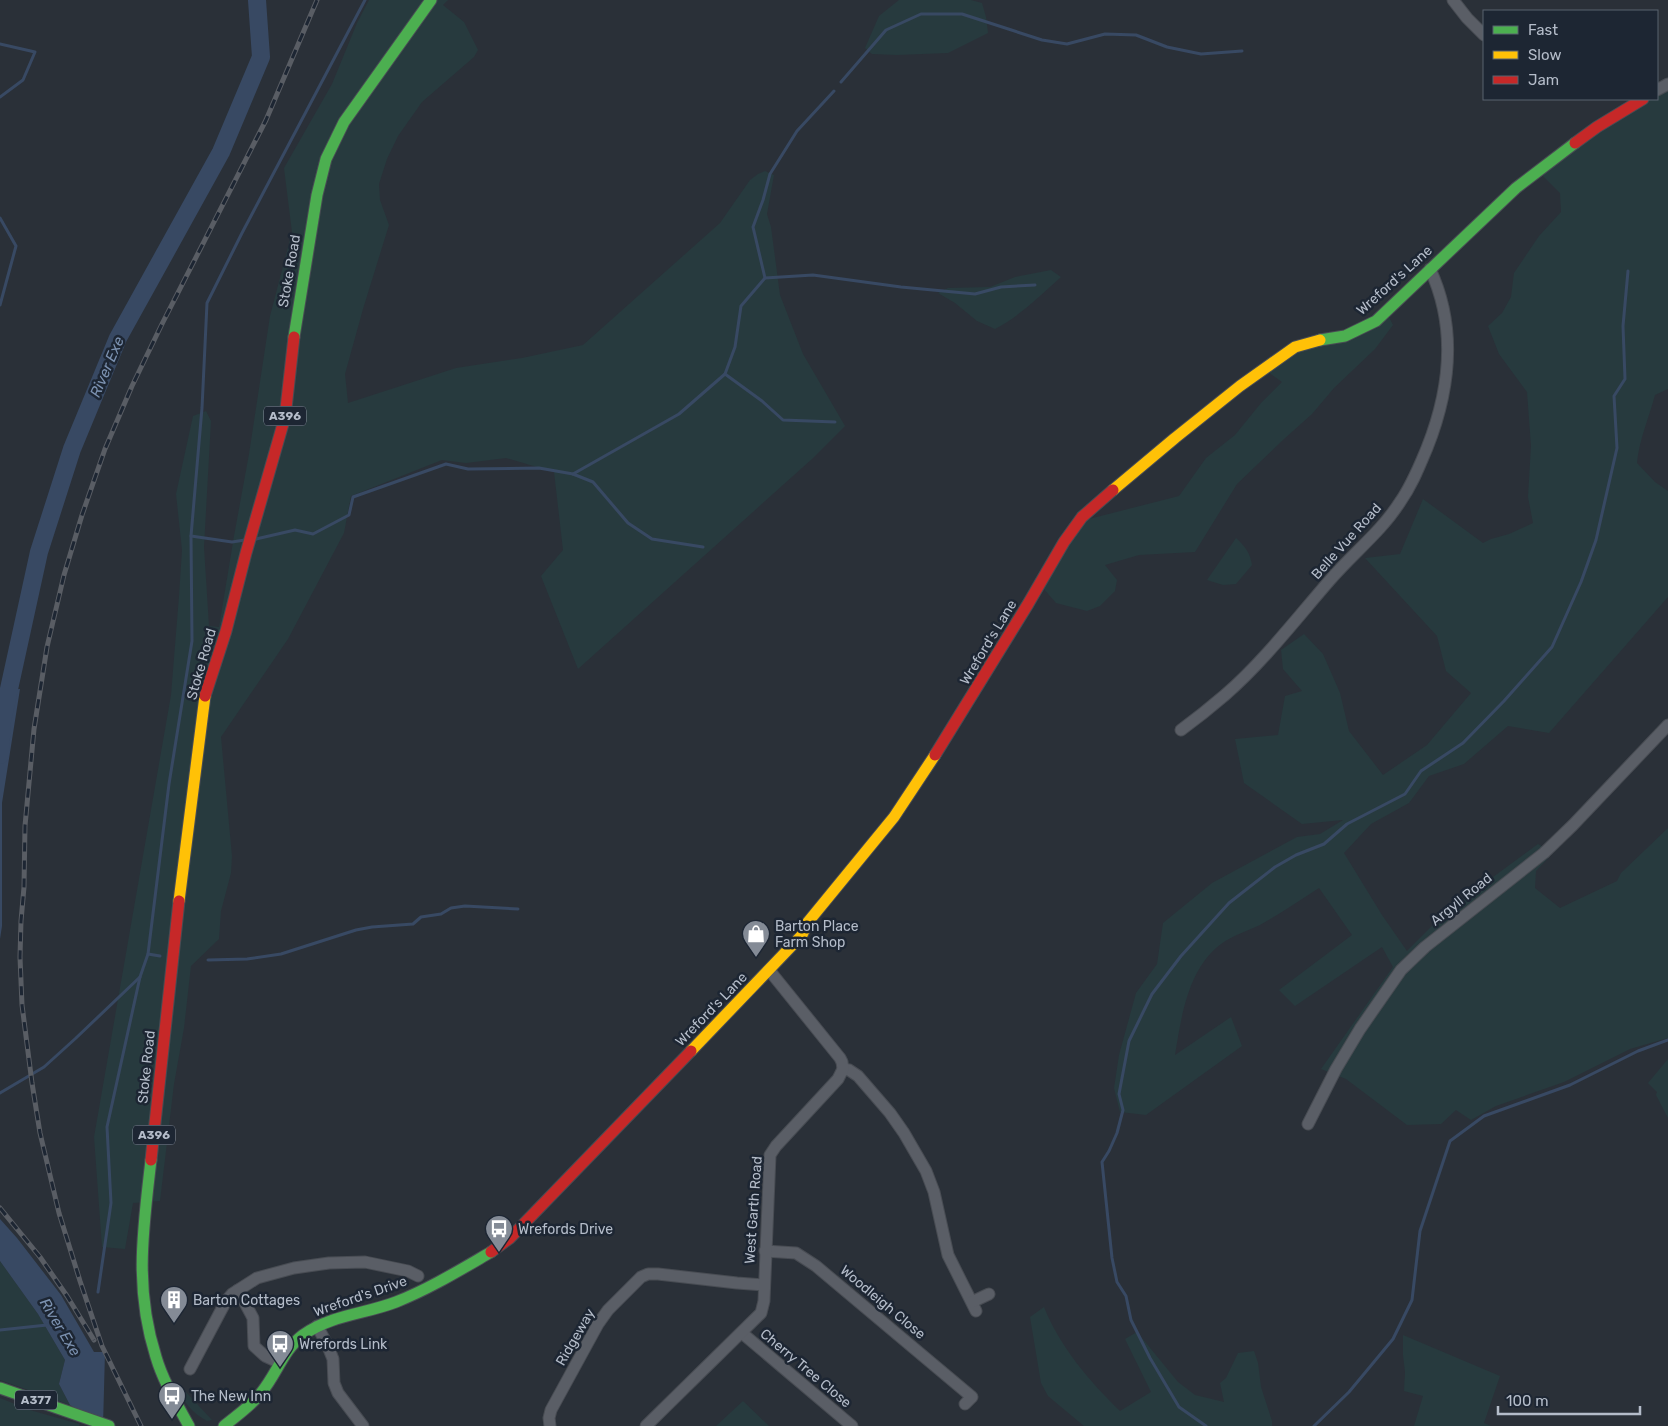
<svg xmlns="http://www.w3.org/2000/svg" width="1668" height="1426" viewBox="0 0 1668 1426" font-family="Rubik,sans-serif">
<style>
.green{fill:#273a3e}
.water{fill:#384963}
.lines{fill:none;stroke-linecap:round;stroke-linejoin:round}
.stream{stroke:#384963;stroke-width:3}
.river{stroke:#384963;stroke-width:18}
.street-casing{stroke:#484c53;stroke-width:13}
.fast-casing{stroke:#484c53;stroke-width:13}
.slow-casing{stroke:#484c53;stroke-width:13}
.jam-casing{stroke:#484c53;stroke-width:13}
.street{stroke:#5a5e66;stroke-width:11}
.fast{stroke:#4caf50;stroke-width:11}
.slow{stroke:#ffc107;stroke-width:11}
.jam{stroke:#c62828;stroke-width:11}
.rail-casing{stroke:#595d64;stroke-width:5}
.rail{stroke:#1d2633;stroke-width:3;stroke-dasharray:9;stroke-linecap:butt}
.labels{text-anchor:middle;stroke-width:5;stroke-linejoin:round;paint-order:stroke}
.shield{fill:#1d2633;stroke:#878f9c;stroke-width:1}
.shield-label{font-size:12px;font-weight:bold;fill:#b4bcc9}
.street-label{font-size:14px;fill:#b4bcc9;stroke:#1d2633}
.poi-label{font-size:14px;fill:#b4bcc9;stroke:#1d2633;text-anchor:start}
.water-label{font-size:15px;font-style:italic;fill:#7c92b1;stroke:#1d2633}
</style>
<rect width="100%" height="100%" fill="#2a3038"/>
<g class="green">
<polygon points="369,0 448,0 443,5 464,22 478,50 474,57 422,102 398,136 387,159 379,184 380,200 389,225 363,309 345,374 348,403 456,368 522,358 583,345 720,223 750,180 758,174 765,171 774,175 767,214 771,227 780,295 803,354 845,426 812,459 578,669 541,576 563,550 554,472 506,458 466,463 442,460 351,496 344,533 288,639 221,737 232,856 231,873 221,911 219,939 191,966 184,1028 174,1084 160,1201 133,1203 125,1249 102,1247 94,1137 171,695 179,596 182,550 176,494 193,416 206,411 211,421 204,547 209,626 219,627 234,536 249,454 270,316 292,232 284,168 332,84 357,23"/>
<polygon points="899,0 971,0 982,3 986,17 988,33 948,53 897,55 872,54 865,48 879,16"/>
<path d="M1668,87V389L1655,395C1649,418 1639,440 1637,463L1655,482L1668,491V597L1549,733L1508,726L1464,764L1429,776L1409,803L1371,824L1344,853L1382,915L1407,951L1447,911L1538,844L1553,853L1536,871L1535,888L1560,908L1617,881L1621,873L1668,828V1038L1630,1049L1564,1082L1496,1106L1471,1120L1456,1110L1441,1124L1407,1125L1346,1079L1321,1069L1393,967L1382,947L1295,1006L1279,990L1352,935L1319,888C1299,901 1280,914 1260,925C1245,932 1228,937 1216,948C1187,974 1181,1019 1175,1055L1231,1017L1242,1046L1146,1115L1120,1112L1114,1088L1119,1055L1136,993L1157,964L1163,923L1212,883L1297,837L1320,834L1343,820L1302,824L1244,783L1235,739L1278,735L1285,696L1302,691L1283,669L1281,650L1304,634L1323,654L1340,693L1349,731L1383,775L1427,745L1471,693L1446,671L1437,636L1365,558L1400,554L1423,499L1483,543L1491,539L1509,534L1533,523L1528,497L1531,446L1527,392L1499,354L1488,326L1502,313L1511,297L1514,273L1539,236L1561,212L1560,193L1541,174L1648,99H1657V94Z"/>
<path d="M1051,270L1061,277C1040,296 1020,316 995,329L977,321L955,303L938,293L948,288L990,287L1015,277Z"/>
<polygon points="1387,313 1393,325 1375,349 1334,388 1312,414 1284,439 1237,484 1195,552 1139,555 1105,565 1117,580 1115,591 1100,606 1087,611 1056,603 1042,587 1085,520 1179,496 1206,458 1235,435 1261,403 1282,382 1268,372 1291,354"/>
<path d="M1236,538C1245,546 1250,553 1252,565L1236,584L1223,585L1207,580Z"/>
<polygon points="1668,1059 1668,1118 1656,1095 1657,1092 1648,1083"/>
<polygon points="0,1261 38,1314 65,1360 59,1384 70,1405 0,1380"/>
<path d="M1044,1307C1060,1347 1090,1382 1120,1411L1151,1392L1125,1339L1137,1332L1178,1382L1195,1395L1224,1402L1220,1383L1226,1378L1238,1353L1254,1351L1258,1363L1261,1387L1272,1421V1426H1084L1048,1396L1041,1383L1030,1317Z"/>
<polygon points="1403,1335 1500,1376 1484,1423 1491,1426 1414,1426 1423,1396 1404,1391 1405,1372 1403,1355"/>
<path d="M179,1385L183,1389L212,1420L207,1421C192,1413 184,1402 176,1387Z"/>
<polygon points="0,1398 30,1410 79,1424 79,1426 0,1426"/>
<polygon points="743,1401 769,1426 716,1426"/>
</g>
<g class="water">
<polygon points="20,689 2,803 2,926 0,939 0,690"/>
<polygon points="0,1219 17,1238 61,1295 94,1352 105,1352 103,1426 70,1405 59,1384 65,1360 38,1314 0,1261"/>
</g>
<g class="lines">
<g class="stream">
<polyline points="0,44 35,52 23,80 0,97"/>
<polyline points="841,82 886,30 921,14 962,14 1042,40 1067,44 1105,34 1136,35 1167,47 1201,54 1242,51"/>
<polyline points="0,218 16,246 0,305"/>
<polyline points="765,278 753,227 763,200 770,174 797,131 834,91"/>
<polyline points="725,374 762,401 783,420 835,422"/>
<polyline points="573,474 593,482 628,523 652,539 703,547"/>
<polyline points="191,536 232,542 245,540"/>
<polyline points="256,539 295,530 313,534 349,515 353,497 446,464 468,469 539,468 573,474 679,414 725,374 735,347 741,306 765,278 813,275 901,287 975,294 1001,287 1035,285"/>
<polyline points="148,954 160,956"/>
<polyline points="208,960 247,959 281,954 356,930 372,927 413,924 421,917 441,914 451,908 465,906 518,909"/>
<polyline points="0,1093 44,1067 76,1038 140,977"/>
<polyline points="98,1292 111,1203 107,1127 140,977 148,954 169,784 192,641 191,536 202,408 207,303 242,233 365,0"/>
<polyline points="0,1330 47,1325"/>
<polyline points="1206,1426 1179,1407 1150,1358 1131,1320 1126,1296 1117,1282 1112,1258 1102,1162 1109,1151 1117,1133 1123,1110 1119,1094 1129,1041 1152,994 1181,956 1229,903 1275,867 1296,855 1324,844 1347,824 1405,794 1421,771 1463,743 1504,701 1552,647 1581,582 1596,540 1617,448 1614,396 1625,379 1623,326 1628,271"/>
<polyline points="1314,1426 1349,1392 1393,1339 1412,1300 1420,1231 1450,1141 1484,1116 1570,1085 1638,1051 1668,1040"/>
</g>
<polyline class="river" points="0,755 2,721 39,552 72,449 118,338 221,152 261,57 257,0"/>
<defs>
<g id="street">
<polyline points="1453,0 1467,18 1484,35"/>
<polyline points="1657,90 1668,84"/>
<path d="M1181,730C1196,719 1211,707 1225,695C1264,661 1296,619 1330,580C1353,553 1381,532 1400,502C1412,485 1419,467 1427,448C1450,390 1457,327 1430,269"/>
<polyline points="843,1069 849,1070 858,1076 890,1113 904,1133 926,1171 934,1192 948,1255 976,1311"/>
<polyline points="1308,1124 1336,1069 1360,1029 1401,970 1425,947 1544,853 1573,825 1668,725"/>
<polyline points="765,1251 796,1253 816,1266 972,1397 965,1404"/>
<polyline points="238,1290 253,1318 254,1346 265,1356 278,1362"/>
<polyline points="972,1302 989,1294"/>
<polyline points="317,1326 327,1344 333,1359 334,1383 338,1393 363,1426"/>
<polyline points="742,1333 852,1426"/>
<polyline points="190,1369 226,1301 232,1294 257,1278 294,1268 329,1263 365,1262 408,1271 418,1276"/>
<polyline points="550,1426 549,1418 551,1410 598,1324 608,1310 641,1277 648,1274 658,1274 737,1283 764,1285"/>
<polyline points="646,1426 761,1313 764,1301 770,1155 776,1146 838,1079 843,1069 842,1062 840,1058 769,970"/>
</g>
<g id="fast">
<polyline points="294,337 317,195 326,159 344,122 431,0"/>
<polyline points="1320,340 1345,336 1376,321 1516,188 1575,143"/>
<path d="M151,1160C143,1230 134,1288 156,1357C163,1381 177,1404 189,1426"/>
<polyline points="0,1388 109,1426"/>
<path d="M224,1426C236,1416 251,1406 261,1393C277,1374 283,1350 303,1335C331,1315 365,1314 396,1302C429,1289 460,1270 491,1252"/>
</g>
<g id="slow">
<polyline points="1113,490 1175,438 1240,386 1295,347 1320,340"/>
<polyline points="179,901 205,696"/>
<polyline points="691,1051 802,935 808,922 894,817 935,755"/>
</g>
<g id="jam">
<polyline points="1575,143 1597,127 1643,99"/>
<polyline points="205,696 226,631 246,553 285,417 294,337"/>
<polyline points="935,755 1028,604 1064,542 1082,517 1113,490"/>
<polyline points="151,1160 179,901"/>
<polyline points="491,1252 510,1238 691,1051"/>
</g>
</defs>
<use href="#street" class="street-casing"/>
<use href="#fast" class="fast-casing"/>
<use href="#slow" class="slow-casing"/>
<use href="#jam" class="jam-casing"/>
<use href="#street" class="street"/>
<use href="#fast" class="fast"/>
<use href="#slow" class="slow"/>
<use href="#jam" class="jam"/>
<defs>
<g id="rail">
<polyline points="0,1208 40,1257 67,1296 94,1340"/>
<polyline points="141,1426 102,1346 80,1281 59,1213 40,1133 32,1083 22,1005 20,957 21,921 24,887 25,826 34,729 47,647 64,575 82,515 105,449 132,386 162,324 266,120 317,0"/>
</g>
</defs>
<use href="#rail" class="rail-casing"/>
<use href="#rail" class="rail"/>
</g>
<defs>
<symbol id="shop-pin" viewBox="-11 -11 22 30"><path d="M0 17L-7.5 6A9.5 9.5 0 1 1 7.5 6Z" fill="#848b96" stroke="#1d2633"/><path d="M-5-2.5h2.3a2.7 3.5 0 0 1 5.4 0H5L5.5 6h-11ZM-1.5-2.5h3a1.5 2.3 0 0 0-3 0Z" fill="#fff"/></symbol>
<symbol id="bus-pin" viewBox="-11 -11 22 30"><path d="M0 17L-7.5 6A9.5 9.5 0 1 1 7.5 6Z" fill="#848b96" stroke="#1d2633"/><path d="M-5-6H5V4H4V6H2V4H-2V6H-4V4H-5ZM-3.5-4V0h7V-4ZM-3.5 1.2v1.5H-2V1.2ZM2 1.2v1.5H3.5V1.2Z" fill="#fff"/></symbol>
<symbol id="building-pin" viewBox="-11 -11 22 30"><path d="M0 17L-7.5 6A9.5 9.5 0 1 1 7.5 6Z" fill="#848b96" stroke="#1d2633"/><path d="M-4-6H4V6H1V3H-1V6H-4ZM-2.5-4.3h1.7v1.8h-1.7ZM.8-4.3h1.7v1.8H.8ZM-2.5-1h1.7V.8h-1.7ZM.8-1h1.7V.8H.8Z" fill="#fff"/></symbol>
</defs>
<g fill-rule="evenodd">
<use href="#shop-pin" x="740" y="918" width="32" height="43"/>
<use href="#bus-pin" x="483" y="1213" width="32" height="43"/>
<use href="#building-pin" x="158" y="1284" width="32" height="43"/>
<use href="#bus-pin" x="264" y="1328" width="32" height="43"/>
<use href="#bus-pin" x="156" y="1380" width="32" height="43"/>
</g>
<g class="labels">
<g class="shield">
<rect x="264" y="406.5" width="42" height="19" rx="4"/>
<rect x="133" y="1125.5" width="42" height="19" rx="4"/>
<rect x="15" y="1390.5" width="42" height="19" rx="4"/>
</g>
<g class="shield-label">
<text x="285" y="420">A396</text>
<text x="154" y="1139">A396</text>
<text x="36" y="1404">A377</text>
</g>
<g class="street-label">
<text transform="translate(289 271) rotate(-80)" y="5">Stoke Road</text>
<text transform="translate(1394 280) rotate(-42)" y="5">Wreford's Lane</text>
<text transform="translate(1346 541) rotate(-48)" y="5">Belle Vue Road</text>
<text transform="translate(988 642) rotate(-59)" y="5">Wreford's Lane</text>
<text transform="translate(201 664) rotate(-74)" y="5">Stoke Road</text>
<text transform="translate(1461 899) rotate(-39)" y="5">Argyll Road</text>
<text transform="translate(711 1009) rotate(-46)" y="5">Wreford's Lane</text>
<text transform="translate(146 1067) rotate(-84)" y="5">Stoke Road</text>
<text transform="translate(753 1210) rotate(-86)" y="5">West Garth Road</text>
<text transform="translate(360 1296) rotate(-19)" y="5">Wreford's Drive</text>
<text transform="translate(883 1302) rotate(40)" y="5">Woodleigh Close</text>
<text transform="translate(575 1337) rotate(-60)" y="5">Ridgeway</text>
<text transform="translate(806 1368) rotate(40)" y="5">Cherry Tree Close</text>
</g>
<g class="poi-label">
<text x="775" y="931">Barton Place<tspan x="775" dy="16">Farm Shop</tspan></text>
<text x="518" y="1234">Wrefords Drive</text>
<text x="193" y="1305">Barton Cottages</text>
<text x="299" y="1349">Wrefords Link</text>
<text x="191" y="1401">The New Inn</text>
</g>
<g class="water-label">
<text transform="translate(107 367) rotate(-67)" y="5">River Exe</text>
<text transform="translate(60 1327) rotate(59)" y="5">River Exe</text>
</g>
</g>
<rect x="1483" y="10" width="175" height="90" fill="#1d2633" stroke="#59626f"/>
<rect x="1493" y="26" width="25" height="8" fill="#4caf50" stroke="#59626f"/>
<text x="1528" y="35" font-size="15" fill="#b4bcc9">Fast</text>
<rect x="1493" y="51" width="25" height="8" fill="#ffc107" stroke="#59626f"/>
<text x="1528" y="60" font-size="15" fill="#b4bcc9">Slow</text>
<rect x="1493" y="76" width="25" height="8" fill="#c62828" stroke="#59626f"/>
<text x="1528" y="85" font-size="15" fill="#b4bcc9">Jam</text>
<path d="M1498 1406v8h142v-8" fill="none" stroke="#b4bcc9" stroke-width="2.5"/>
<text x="1506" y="1406" font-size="15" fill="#b4bcc9" stroke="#1d2633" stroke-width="4" paint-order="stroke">100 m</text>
</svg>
